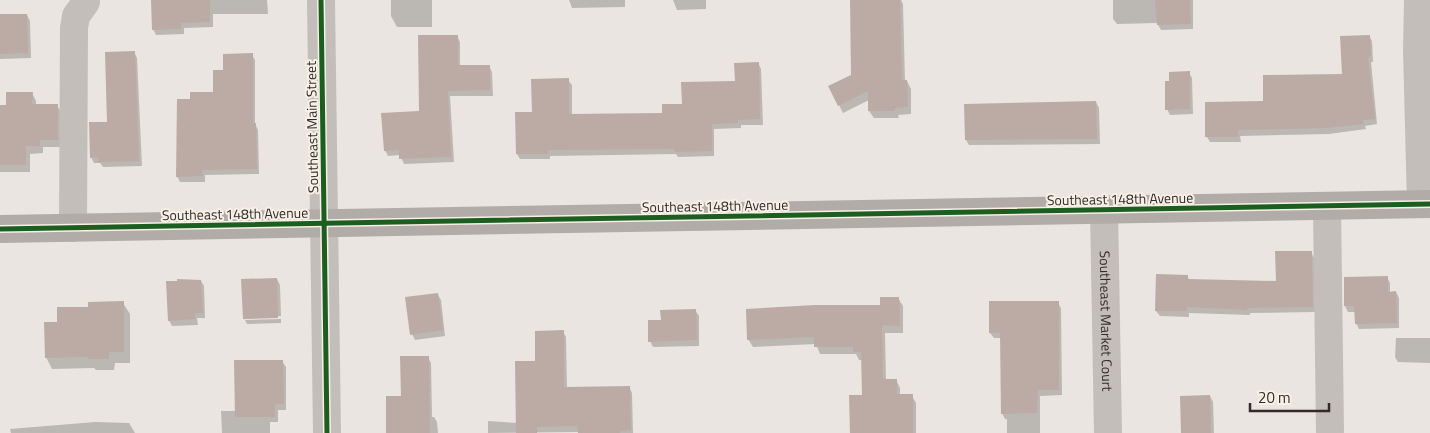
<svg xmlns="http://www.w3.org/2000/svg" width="1430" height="433" viewBox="0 0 1430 433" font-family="'Titillium Web',sans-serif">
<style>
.shadow{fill:#0003}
.building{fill:#bcaba4}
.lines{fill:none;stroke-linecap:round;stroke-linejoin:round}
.minor{stroke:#c3beb9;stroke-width:28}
.major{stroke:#b2aca8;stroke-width:28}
.cycleway-casing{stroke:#f7f0e7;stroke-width:8}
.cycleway{stroke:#1b5e20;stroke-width:5}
.labels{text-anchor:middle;stroke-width:4;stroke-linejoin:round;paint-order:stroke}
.street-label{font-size:14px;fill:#332b28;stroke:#f7f0e7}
</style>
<rect width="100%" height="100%" fill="#eae5e0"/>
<g class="shadow">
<polygon points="153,0 267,0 268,14 213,14 213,27 184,28 184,34 156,35 153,29"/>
<polygon points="391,0 432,0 432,27 397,27 391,16"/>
<polygon points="569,0 625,0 625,7 572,8"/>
<polygon points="673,0 706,0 706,9 677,10"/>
<polygon points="851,0 901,0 903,4 905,81 907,81 911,89 911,114 898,115 899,118 874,118 869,111 869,100 843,113 839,105 853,76"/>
<polygon points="1113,0 1193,0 1193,29 1161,30 1157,23 1117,24 1113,19"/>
<polygon points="0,15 27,15 30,21 31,58 0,59"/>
<polygon points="457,36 460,42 460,66 489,66 492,72 493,96 450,96 454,162 404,164 400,155 388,156 385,150 421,112"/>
<polygon points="1369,36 1372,41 1373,62 1371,62 1377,124 1365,126 1366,129 1329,134 1240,136 1241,142 1210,142 1207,137 1264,103 1344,75"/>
<polygon points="134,52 137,58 142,166 103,167 100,163 94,163 91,157 109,123"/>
<polygon points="252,55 255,60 255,124 258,130 259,174 205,175 205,182 180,182 177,176 191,100 215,93"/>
<polygon points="758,63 761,69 763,125 741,125 741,128 714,129 714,156 678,157 676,154 550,156 550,159 520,159 517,154 533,113 568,80 572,85 572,116 664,114 736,82"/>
<polygon points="1189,73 1192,78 1193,114 1170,115 1167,109"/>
<polygon points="32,93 36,101 36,106 57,106 62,113 62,147 43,147 43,153 30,154 30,172 0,172 0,106 7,106"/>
<polygon points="1096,102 1099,108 1100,144 969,145 966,140"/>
<polygon points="1311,252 1314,258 1315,312 1250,313 1250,315 1189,313 1189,317 1160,316 1156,311 1187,276 1190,281 1277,282"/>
<polygon points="1387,277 1390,283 1390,293 1396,292 1399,298 1399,328 1359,329 1356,323 1356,312 1348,312 1345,306 1345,278"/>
<polygon points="277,279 280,285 281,316 245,317 245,320 281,319 281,323 247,324 244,318"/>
<polygon points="201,281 204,286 205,318 197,318 198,325 172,326 169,320"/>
<polygon points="438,295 441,300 445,336 415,340 412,334"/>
<polygon points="898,298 903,306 903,333 885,333 886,380 896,380 900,388 900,396 912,396 916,403 916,433 851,433 863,396 863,360 859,360 856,354 820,354 816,344 753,347 748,339 881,306"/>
<polygon points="123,303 130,314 130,363 115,363 114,370 96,370 94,368 52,369 46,357 58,323"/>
<polygon points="1058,303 1061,308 1062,395 1040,396 1040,433 1007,433 1007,419 1005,419 1002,413 1002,338 994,338 990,333"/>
<polygon points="695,310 699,316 699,346 653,347 650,341 662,321"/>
<polygon points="563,332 566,337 567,388 629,387 632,393 633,433 579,433 579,432 488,433 488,421 517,423 537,362"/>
<polygon points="1396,338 1430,338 1430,363 1398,362 1395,357"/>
<polygon points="428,357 431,363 432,417 434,417 437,422 438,433 387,433"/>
<polygon points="282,361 286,367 286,410 278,410 278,422 270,422 270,433 222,433 221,411 236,411"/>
<polygon points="1210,396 1213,402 1214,433 1182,433"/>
<polygon points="95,422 129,423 135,433 11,433 10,429"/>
</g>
<g class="building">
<polygon points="151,0 210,0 210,22 181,23 181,29 152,30"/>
<polygon points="850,0 900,0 902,80 907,80 908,107 895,108 895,111 868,111 868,91 838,106 828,86 851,75"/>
<polygon points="1155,0 1190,0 1191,24 1157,25"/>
<polygon points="0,14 27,14 28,53 0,54"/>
<polygon points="418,35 458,35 458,65 490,65 490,90 448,91 451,157 399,159 399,150 384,151 381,113 419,111"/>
<polygon points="1370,35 1371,56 1368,57 1375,119 1363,120 1364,124 1326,128 1238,130 1238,137 1205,137 1205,102 1263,101 1263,75 1342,74 1340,36"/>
<polygon points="135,51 139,161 98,162 98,157 90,158 89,122 107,122 105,52"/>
<polygon points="253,53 253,123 256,123 257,169 202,170 203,176 176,177 177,99 190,99 190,92 213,92 213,70 223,70 223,54"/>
<polygon points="759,62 760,119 738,120 738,123 712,124 712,151 674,152 674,149 548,150 548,154 516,154 515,112 532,112 531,79 569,78 569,114 662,113 662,104 682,104 681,82 735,81 734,63"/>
<polygon points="1190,71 1190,109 1165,110 1165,81 1169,81 1169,72"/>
<polygon points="6,92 33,92 32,104 58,104 58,140 40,140 40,146 26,146 26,165 0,165 0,105 6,105"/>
<polygon points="1096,101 1097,139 965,140 964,104"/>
<polygon points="1275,251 1312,251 1313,307 1247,308 1247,310 1187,307 1187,311 1155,311 1156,274 1188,275 1188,279 1276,281"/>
<polygon points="1388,276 1388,292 1396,291 1397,323 1355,324 1354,306 1344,306 1344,277"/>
<polygon points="277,278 278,318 243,319 241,279"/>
<polygon points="177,279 201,280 203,313 195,313 195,319 168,321 166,281 177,281"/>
<polygon points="438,293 443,330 410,335 405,297"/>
<polygon points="880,297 899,297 900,326 882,325 883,379 897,379 897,394 913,394 913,433 850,433 849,395 862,395 861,352 853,352 853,347 814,347 814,337 747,340 746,309 815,305 880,305"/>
<polygon points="124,301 124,352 109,352 109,359 88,359 88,357 45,358 44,322 57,322 57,307 88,307 88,302"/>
<polygon points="989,301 1059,301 1059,390 1038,390 1037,413 1001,414 1000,333 989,333"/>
<polygon points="696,309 697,340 648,342 648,320 661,320 660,310"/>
<polygon points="564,330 564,387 630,386 631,430 620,431 620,433 578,433 577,426 537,427 537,433 516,433 515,361 535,361 535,331"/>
<polygon points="400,356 429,356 430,433 386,433 386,396 401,396"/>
<polygon points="234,360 283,360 284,404 275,404 275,417 235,417"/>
<polygon points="1210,395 1211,433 1181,433 1180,396"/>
</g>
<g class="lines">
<g class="minor">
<polyline points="321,0 327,433"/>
<polyline points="1418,0 1417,50 1421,204"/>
<polyline points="1327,206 1330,431"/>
<path id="s1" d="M1104,210L1108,433"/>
<polyline points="73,228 74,28 76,16 86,2"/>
</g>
<polyline class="major" points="0,229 1430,204"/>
<defs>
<g id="cycleway">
<polyline points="321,0 327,433"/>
<polyline points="0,229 1430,204"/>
</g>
</defs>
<use href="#cycleway" class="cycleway-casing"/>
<use href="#cycleway" class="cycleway"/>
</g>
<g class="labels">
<g class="street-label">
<text transform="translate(312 127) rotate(-91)" y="5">Southeast Main Street</text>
<text transform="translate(1120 199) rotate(-1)" y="5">Southeast 148th Avenue</text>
<text transform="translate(715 206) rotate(-1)" y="5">Southeast 148th Avenue</text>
<text transform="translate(235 214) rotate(-1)" y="5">Southeast 148th Avenue</text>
<text dy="5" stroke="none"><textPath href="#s1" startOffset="111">Southeast Market Court</textPath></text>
</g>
</g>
<path d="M1250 403v8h79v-8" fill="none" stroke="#332b28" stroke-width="2.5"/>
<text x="1258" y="403" font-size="15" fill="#332b28" stroke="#f7f0e7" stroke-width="4" paint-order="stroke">20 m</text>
</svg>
